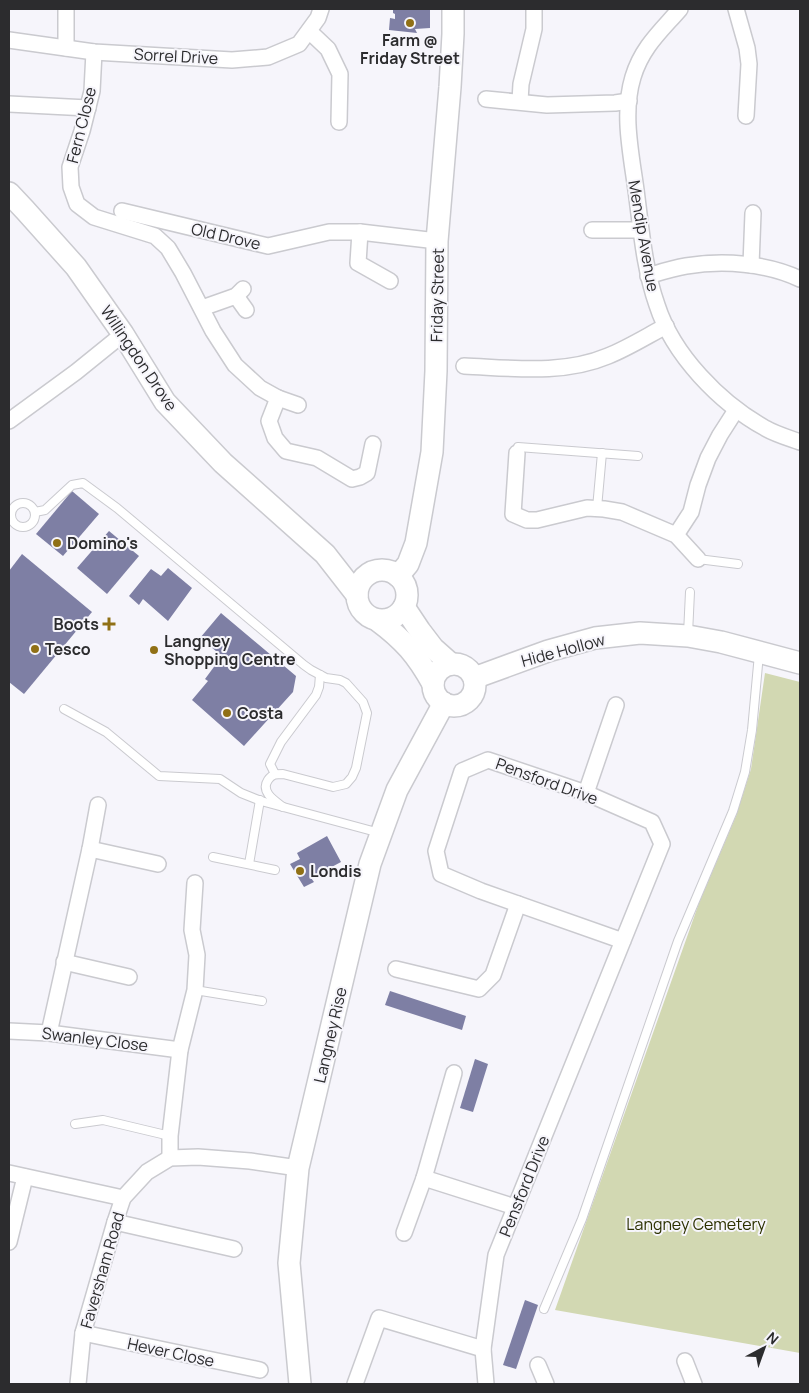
<svg xmlns="http://www.w3.org/2000/svg" width="809" height="1393" viewBox="0 0 809 1393" font-family="Manrope,sans-serif">
<style>
.green{fill:#d2d8b2}
.building{fill:#7e7fa4}
.lines{fill:none;stroke-linecap:round;stroke-linejoin:round}
.lane-casing{stroke:#cacacf;stroke-width:10}
.street-casing{stroke:#cacacf;stroke-width:18}
.secondary-casing{stroke:#cacacf;stroke-width:24}
.lane{stroke:#fff;stroke-width:8}
.street{stroke:#fff;stroke-width:15}
.secondary{stroke:#fff;stroke-width:21}
.poi-dot{fill:#907015;stroke:#f6f5fb;stroke-width:2}
.labels{text-anchor:middle;stroke-width:4;stroke-linejoin:round;paint-order:stroke}
.poi-label{font-size:16px;font-weight:bold;fill:#2c2c2e;stroke:#f6f5fb;text-anchor:start}
.street-label{font-size:16px;fill:#2c2c2e;stroke:#f6f5fb}
.park-label{font-size:16px;fill:#2c3100;stroke:#f6f5fb}
</style>
<rect width="100%" height="100%" fill="#f6f5fb"/>
<polygon class="green" points="765,673 800,682 800,1353 555,1310 699,903 736,816 751,769"/>
<g class="building">
<polygon points="393,9 430,9 430,28 415,29 417,33 389,30 390,18 395,19 395,14 393,13"/>
<polygon points="72,491 99,514 63,556 36,534"/>
<polygon points="109,531 139,556 107,594 77,568"/>
<polygon points="22,554 92,612 24,694 9,682 9,571"/>
<polygon points="168,568 192,588 168,621 143,599 139,605 129,596 151,569 161,576"/>
<polygon points="221,613 296,676 293,692 244,746 192,700 208,681 205,679 222,656 200,638"/>
<polygon points="327,836 341,862 311,878 314,882 304,887 290,864 300,859 297,853"/>
<polygon points="390,991 466,1016 462,1030 385,1005"/>
<polygon points="475,1059 488,1064 473,1112 460,1108"/>
<polygon points="525,1300 538,1305 516,1369 503,1365"/>
</g>
<g class="lines">
<defs>
<g id="lane">
<polyline points="517,453 518,447 638,456"/>
<circle cx="23" cy="515" r="12"/>
<polyline points="597,508 602,453"/>
<path d="M35,512L45,510L72,485L83,483L117,508L304,665L311,670L326,678L340,680L346,683L363,702L367,713L356,768L352,777L346,784L333,787L283,774C276,774 272,774 268,780C260,792 275,801 283,807"/>
<polyline points="698,559 738,564"/>
<polyline points="688,634 690,592"/>
<polyline points="64,709 106,732 159,776 220,779 241,793 261,801 380,833"/>
<polyline points="275,774 270,764 281,742 316,695 319,687 320,675"/>
<polyline points="213,857 275,870"/>
<polyline points="249,864 260,800"/>
<polyline points="195,990 262,1001"/>
<polyline points="75,1124 103,1120 170,1136"/>
<polyline points="544,1309 582,1219 678,941 733,811 745,772 752,730 759,654"/>
</g>
<g id="street">
<polyline points="66,9 66,48"/>
<path d="M680,9C661,31 642,47 633,77C622,113 631,153 636,190C641,228 644,268 657,305C673,355 720,403 765,428C775,434 789,438 800,442"/>
<polyline points="736,9 747,48 749,64 746,116"/>
<polyline points="309,31 328,49 340,74 339,122"/>
<polyline points="9,40 94,52 232,60 268,57 299,44 318,18 321,9"/>
<polyline points="94,52 92,91 82,131 70,167 71,187 77,204 94,217 155,236 168,248 183,273 213,331 235,365 260,388 278,398 298,405"/>
<polyline points="486,99 547,105 615,103 629,101"/>
<polyline points="520,101 521,84 534,29 534,9"/>
<polyline points="9,104 88,108"/>
<polyline points="122,211 268,246 329,232 360,232 437,241"/>
<polyline points="592,230 640,230"/>
<polyline points="360,232 358,263 390,281"/>
<polyline points="751,265 753,213"/>
<path d="M648,276C661,272 673,268 686,266C723,260 766,263 800,279"/>
<polyline points="236,296 246,310"/>
<polyline points="202,308 236,296 243,289"/>
<path d="M464,366C512,368 563,375 608,356C628,348 647,336 666,326"/>
<polyline points="278,398 269,421 275,438 286,451 317,458 352,479 360,477 367,473 373,444"/>
<polyline points="9,421 76,372 123,334"/>
<polyline points="517,453 513,514 527,520 537,520 587,508 604,509 622,512 676,535 698,559"/>
<polyline points="676,535 691,512 698,485 708,458 720,435 736,410"/>
<polyline points="586,793 616,705"/>
<polyline points="90,849 158,864"/>
<polyline points="64,962 129,977"/>
<polyline points="396,969 479,989 493,975 518,904"/>
<polyline points="9,1031 49,1033 180,1050"/>
<polyline points="49,1033 90,849 98,805"/>
<polyline points="170,1158 170,1136 180,1050 195,990 197,955 192,930 195,883"/>
<polyline points="9,1173 123,1198"/>
<polyline points="424,1178 515,1207"/>
<polyline points="115,1222 234,1249"/>
<polyline points="404,1233 424,1178 454,1073"/>
<polyline points="9,1242 25,1177"/>
<polyline points="83,1333 260,1370"/>
<polyline points="685,1361 694,1384"/>
<polyline points="538,1365 546,1384"/>
<polyline points="78,1384 83,1333 115,1222 123,1198 147,1172 170,1158 198,1157 250,1161 298,1168"/>
<polyline points="355,1384 379,1318 483,1349"/>
<polyline points="486,1384 483,1349 496,1255 662,844 652,822 586,793 488,760 462,771 436,851 441,874 481,891 623,941"/>
</g>
<g id="secondary">
<polyline points="9,193 25,210 76,267 123,334 165,402 223,463 325,554 357,595"/>
<circle cx="382" cy="595" r="25"/>
<polyline points="398,576 408,564 416,543 432,452 436,371 437,241 450,87 453,34 453,9"/>
<polyline points="404,607 420,631 433,648 451,664"/>
<path d="M377,620C404,640 417,655 433,684"/>
<circle cx="454" cy="685" r="21"/>
<polyline points="474,678 548,651 595,638 640,633 688,636 721,642 800,663"/>
<polyline points="300,1384 289,1263 298,1168 370,864 397,790 444,703"/>
</g>
</defs>
<use href="#lane" class="lane-casing"/>
<use href="#street" class="street-casing"/>
<use href="#secondary" class="secondary-casing"/>
<use href="#lane" class="lane"/>
<use href="#street" class="street"/>
<use href="#secondary" class="secondary"/>
</g>
<g class="poi-dot">
<circle cx="410" cy="23" r="5"/>
<circle cx="57" cy="543" r="5"/>
<path d="M106.5 616.5h5v5h5v5h-5v5h-5v-5h-5v-5h5z"/>
<circle cx="35" cy="649" r="5"/>
<circle cx="154" cy="650" r="5"/>
<circle cx="227" cy="713" r="5"/>
<circle cx="300" cy="871" r="5"/>
</g>
<g class="labels">
<g class="poi-label">
<text x="410" y="46" text-anchor="middle">Farm @<tspan x="410" dy="18">Friday Street</tspan></text>
<text x="67" y="549">Domino's</text>
<text x="99" y="630" text-anchor="end">Boots</text>
<text x="164" y="647">Langney<tspan x="164" dy="18">Shopping Centre</tspan></text>
<text x="45" y="655">Tesco</text>
<text x="237" y="719">Costa</text>
<text x="310" y="877">Londis</text>
</g>
<g class="street-label">
<text transform="translate(176 56) rotate(3)" y="6">Sorrel Drive</text>
<text transform="translate(81 125) rotate(-76)" y="6">Fern Close</text>
<text transform="translate(226 236) rotate(13)" y="6">Old Drove</text>
<text transform="translate(644 236) rotate(80)" y="6">Mendip Avenue</text>
<text transform="translate(437 295) rotate(-89)" y="6">Friday Street</text>
<text transform="translate(139 358) rotate(56)" y="6">Willingdon Drove</text>
<text transform="translate(563 650) rotate(-15)" y="6">Hide Hollow</text>
<text transform="translate(547 781) rotate(20)" y="6">Pensford Drive</text>
<text transform="translate(330 1035) rotate(-77)" y="6">Langney Rise</text>
<text transform="translate(95 1039) rotate(7)" y="6">Swanley Close</text>
<text transform="translate(524 1186) rotate(-68)" y="6">Pensford Drive</text>
<text transform="translate(102 1270) rotate(-74)" y="6">Faversham Road</text>
<text transform="translate(171 1352) rotate(12)" y="6">Hever Close</text>
</g>
<g class="park-label">
<text x="696" y="1230">Langney Cemetery</text>
</g>
</g>
<rect width="809" height="1393" fill="none" stroke="#2c2c2e" stroke-width="20"/>
<g transform="translate(764 1348) rotate(41)" stroke="#f6f5fb" stroke-width="4" paint-order="stroke">
<path d="M0-4L9 19L0 12L-9 19Z" fill="#2c2c2e"/>
<text y="-8" font-size="14" font-weight="bold" text-anchor="middle" fill="#2c2c2e">N</text>
</g>
</svg>
